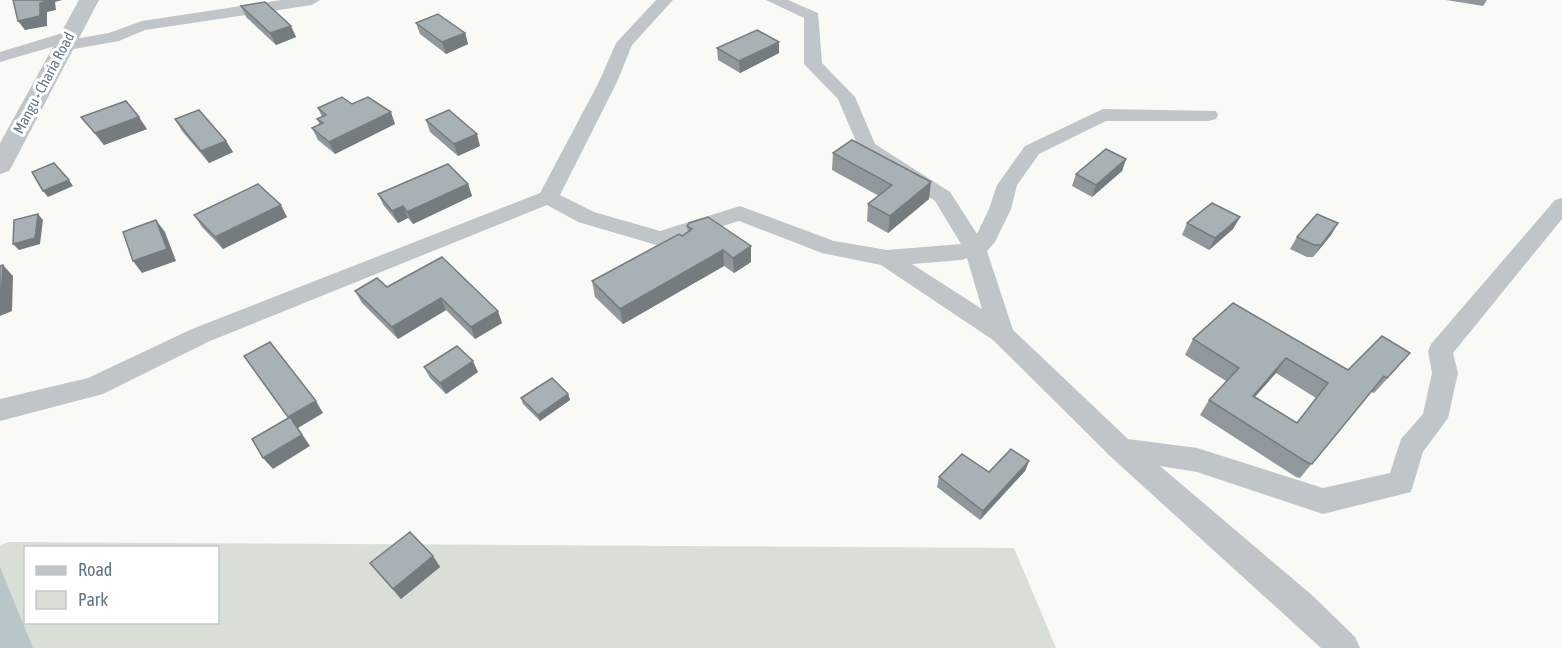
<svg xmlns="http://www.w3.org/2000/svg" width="1562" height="648" viewBox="0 0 1562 648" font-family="'Asap Condensed',sans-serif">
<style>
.green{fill:#d9ded6;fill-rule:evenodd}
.water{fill:#b8c6c9}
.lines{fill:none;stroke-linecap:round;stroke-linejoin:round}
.minor{fill:#c0c5c9;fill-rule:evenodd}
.tertiary{fill:#c0c5c9;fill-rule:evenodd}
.wall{fill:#90989d;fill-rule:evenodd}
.shaded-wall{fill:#757c7f}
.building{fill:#a7b1b6;stroke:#757c7f;stroke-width:1.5;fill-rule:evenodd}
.labels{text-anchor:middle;stroke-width:6;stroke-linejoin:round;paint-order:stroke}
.far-street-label{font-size:15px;fill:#647781;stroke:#fff}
</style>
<rect width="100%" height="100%" fill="#f9f9f6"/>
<path class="green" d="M9,542L1014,548L1056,648H0V545ZM26,548H218V622H26Z"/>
<polygon class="water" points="0,567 33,648 0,648"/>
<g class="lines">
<g class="minor">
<polygon points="281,0 320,0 312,5 145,30 119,41 63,51 55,46 0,62 0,52 69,31 75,32 77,36 75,39 109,33 142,21"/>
<path d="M656,0H673L632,45L617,82L560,195L594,212L660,231L740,206L834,241L887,250L961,244L935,201L860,151L838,99L804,64V18L766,0H788L818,13L822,63L855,97L875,144L950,192L977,234L989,209L997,185L1025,146L1103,109L1216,111L1218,115L1216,119L1209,121H1106L1039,154L1017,185L1011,209L995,242L987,251L1013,330L1128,439L1197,448L1323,488L1390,473L1401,439L1423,414L1432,373L1428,351L1431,344L1555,200L1562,198V219L1453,353L1458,373L1448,418L1423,452L1411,492L1323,514L1197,472L1160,466L1313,596L1355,637L1360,648H1321L1111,457L993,340L881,265L822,253L739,221L660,246L578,222L547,205L210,341L103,394L0,421V399L88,378L192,329L540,193L599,82L616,43ZM967,258L982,309L912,264L962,260Z"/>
</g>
<polygon class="tertiary" points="79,0 99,0 12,166 9,171 0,174 0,143"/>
</g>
<g class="wall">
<polygon points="1446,0 1487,0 1483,6"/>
<polygon points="241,6 291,26 296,37 276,45 246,17"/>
<polygon points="416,23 465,33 468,44 446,54 420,34"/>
<polygon points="779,42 779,53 740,73 718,60 717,48"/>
<polygon points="352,104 395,124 335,154 318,140 312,128 320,125 317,119 322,117 318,108"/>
<polygon points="81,117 147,129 104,145"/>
<polygon points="175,119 226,141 233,152 209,163 182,131"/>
<polygon points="426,120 480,146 458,156 430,132"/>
<polygon points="833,153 929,199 888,233 867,221 868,204 879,196 832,170"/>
<polygon points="1126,159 1122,171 1092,197 1072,186 1076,174"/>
<polygon points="468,184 472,196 413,224 408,218 398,223 384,206 378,194"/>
<polygon points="194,215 287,217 223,249 202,227"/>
<polygon points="1240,217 1233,229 1209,250 1182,235 1187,223"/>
<polygon points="1338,223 1331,235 1313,257 1307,257 1290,249 1297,237"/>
<polygon points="687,226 751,262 734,273 724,266 623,324 595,297 592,281 682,236 688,232"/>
<polygon points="442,257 502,323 475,339 446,310 398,339 362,303 355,291 387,287"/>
<path d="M1193,339L1348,370L1397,368L1374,393L1371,392L1300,478L1296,477L1200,415L1209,400L1226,381L1185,355ZM1276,373L1316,398L1297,423L1255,397Z"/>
<polygon points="424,367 478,372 446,394 430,378"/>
<polygon points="568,394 570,400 540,421 523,404 521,398"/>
<polygon points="1029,461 1025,471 980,520 937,487 939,477 989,472"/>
<polygon points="433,556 440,567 401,599 370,563"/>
</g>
<g class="shaded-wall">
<polygon points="49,0 62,0 55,2 56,10 47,12 47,26 25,30 18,21 40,3"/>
<polygon points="291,26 296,37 276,45 270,33"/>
<polygon points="465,33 468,44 446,54 442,42"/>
<polygon points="779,42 779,53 740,73 739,61"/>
<polygon points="391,112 395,124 335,154 329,142"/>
<polygon points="139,117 147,129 104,145 95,133"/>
<polygon points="477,134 480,146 458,156 454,144"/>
<polygon points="226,141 233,152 209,163 201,151"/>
<polygon points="1126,159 1122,171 1092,197 1096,185"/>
<polygon points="69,180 73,186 48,197 43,191"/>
<polygon points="931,182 929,199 888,233 890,216"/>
<polygon points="468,184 472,196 413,224 407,212"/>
<polygon points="281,205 287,217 223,249 215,237"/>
<polygon points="403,206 408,218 398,223 392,211"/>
<polygon points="38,214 43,220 40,244 19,250 13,244"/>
<polygon points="1240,217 1233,229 1209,250 1215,238"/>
<polygon points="156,220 165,232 176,261 142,273 133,261"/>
<polygon points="1338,223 1331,235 1313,257 1321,245"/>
<polygon points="751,246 751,262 734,273 733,258"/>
<polygon points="723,250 724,266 623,324 620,309"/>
<polygon points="3,265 13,276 12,311 0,316 0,301"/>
<polygon points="441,298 446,310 398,339 392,327"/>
<polygon points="498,311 502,323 475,339 471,327"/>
<polygon points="1286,358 1276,373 1242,411 1253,396"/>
<polygon points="473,361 478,372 446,394 440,383"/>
<polygon points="568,394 570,400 540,421 538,415"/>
<polygon points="316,401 323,413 298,428 310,446 273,469 263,458 297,428 288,417"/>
<polygon points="1029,461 1025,471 980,520 983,511"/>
<polygon points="433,556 440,567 401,599 393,589"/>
</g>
<g class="building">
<polygon points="13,0 50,0 40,3 40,16 18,21"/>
<polygon points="265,2 291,26 270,33 241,6"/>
<polygon points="438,14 465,33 442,42 416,23"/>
<polygon points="757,30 779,42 739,61 717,48"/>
<polygon points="342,97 352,104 368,97 391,112 329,142 312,128 323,123 317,119 326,115 318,108"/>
<polygon points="126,101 139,117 95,133 81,117"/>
<polygon points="199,110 226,141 201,151 175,119"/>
<polygon points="449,110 477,134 454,144 426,120"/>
<polygon points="852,140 931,182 890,216 868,204 892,185 833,153"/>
<polygon points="1106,149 1126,159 1096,185 1076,174"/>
<polygon points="54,163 69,180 43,191 32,172"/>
<polygon points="448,164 468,184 407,212 403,206 392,211 378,194"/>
<polygon points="258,184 281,205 215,237 194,215"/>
<polygon points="1212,203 1240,217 1215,238 1187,223"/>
<polygon points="38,214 35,238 13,244 14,220"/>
<polygon points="1317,214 1338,223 1321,245 1314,245 1297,237"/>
<polygon points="708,217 751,246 733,258 723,250 620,309 592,281 679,234 682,236 692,229 687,226 689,223"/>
<polygon points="156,220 167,249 133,261 123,232"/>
<polygon points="442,257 498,311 471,327 441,298 392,327 355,291 377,278 387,287"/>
<polygon points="3,265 1,300 0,301 0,266"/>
<path d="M1233,303L1348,370L1382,336L1410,353L1387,378L1384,376L1312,464L1308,463L1209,400L1239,368L1193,339ZM1286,358L1328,383L1297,423L1253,396Z"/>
<polygon points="270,342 316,401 288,417 244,356"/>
<polygon points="457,346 473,361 440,383 424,367"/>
<polygon points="552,378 568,394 538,415 521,398"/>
<polygon points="290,417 302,435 263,458 252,439"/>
<polygon points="1011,449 1029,461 983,511 939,477 962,454 989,472"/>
<polygon points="410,532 433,556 393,589 370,563"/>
</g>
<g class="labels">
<g class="far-street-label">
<text transform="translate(44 83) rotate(-62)" y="5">Mangu - Charia Road</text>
</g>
</g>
<rect x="24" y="546" width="195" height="78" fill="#ffffff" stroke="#c1c9cd" stroke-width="1.5"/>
<rect x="36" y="566" width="30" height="9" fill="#c0c5c9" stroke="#c1c9cd" stroke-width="1.5"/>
<text x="78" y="576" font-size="18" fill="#647781">Road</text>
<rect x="36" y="591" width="30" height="18" fill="#d9ded6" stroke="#c1c9cd" stroke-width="1.5"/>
<text x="78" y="606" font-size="18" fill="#647781">Park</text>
</svg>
